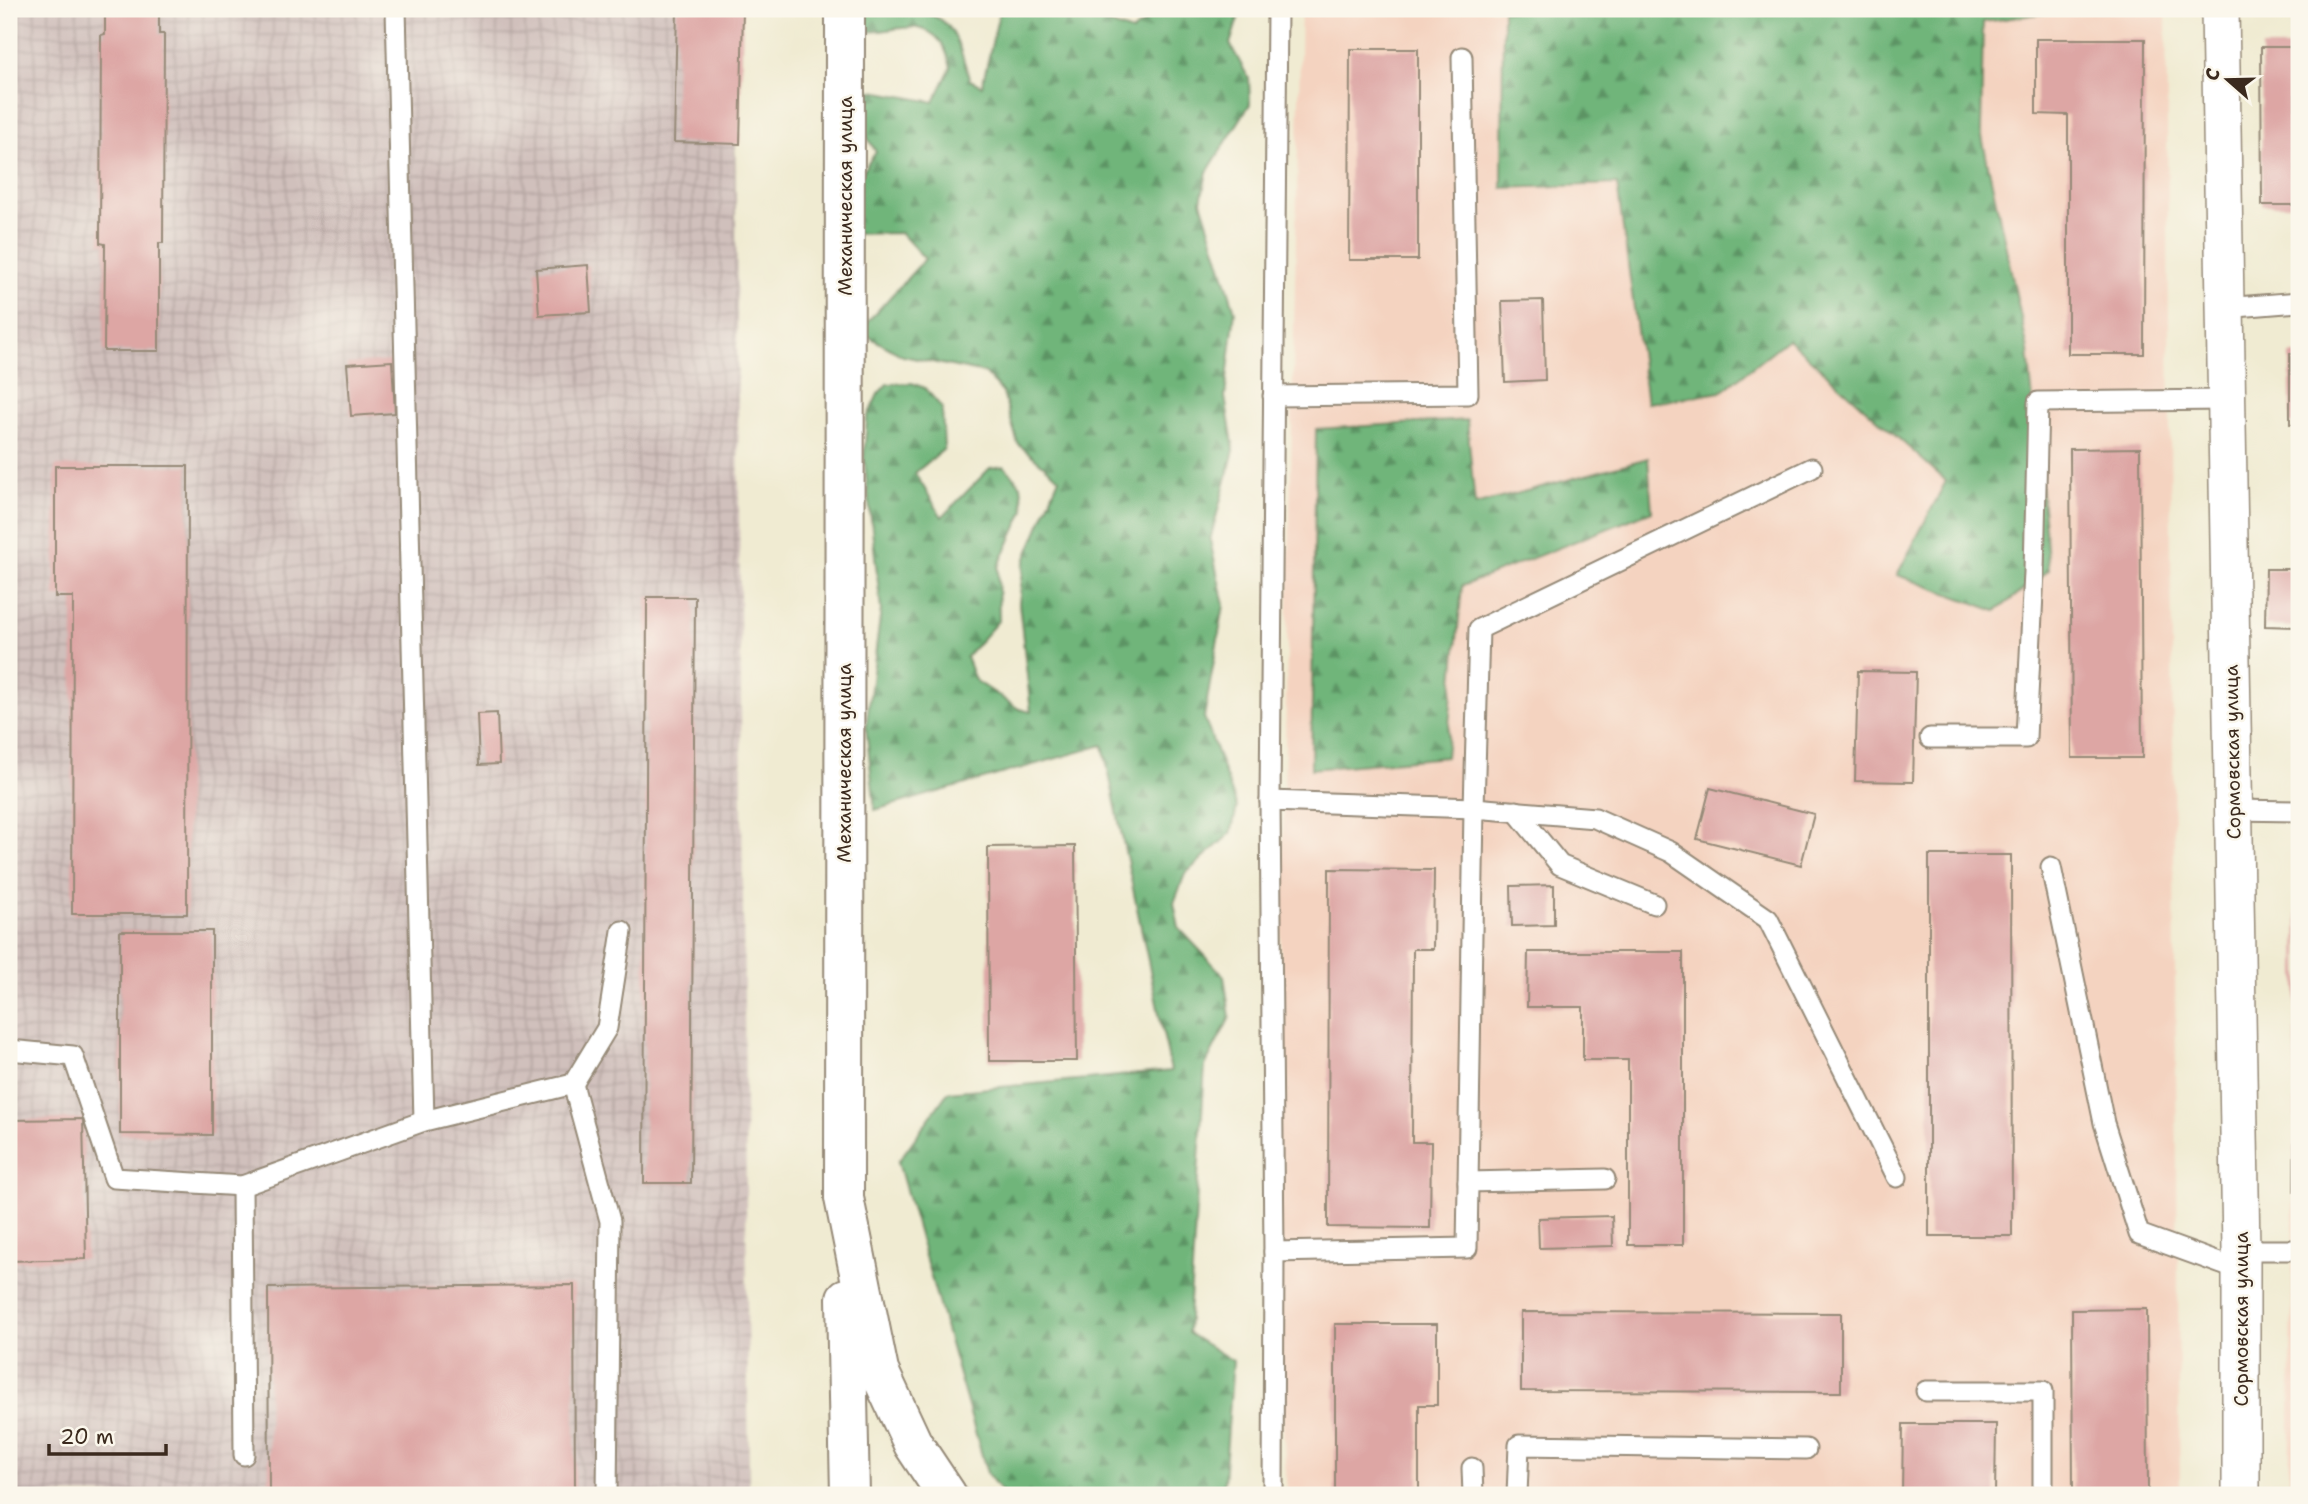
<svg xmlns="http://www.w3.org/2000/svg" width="2308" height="1504" viewBox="0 0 2308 1504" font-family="'Shantell Sans',sans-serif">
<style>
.built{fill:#f4d3c0}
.industrial{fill:url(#industrial-grid)}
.forest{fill:url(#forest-firs);stroke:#55704c;stroke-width:2}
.building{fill:#dda6a4}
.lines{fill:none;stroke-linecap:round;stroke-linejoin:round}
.lane-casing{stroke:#968a78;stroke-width:23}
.street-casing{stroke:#968a78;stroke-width:40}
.secondary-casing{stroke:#968a78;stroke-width:42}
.lane{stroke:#fff;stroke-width:19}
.street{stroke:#fff;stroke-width:37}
.secondary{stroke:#fff;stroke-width:38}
.labels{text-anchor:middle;stroke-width:5;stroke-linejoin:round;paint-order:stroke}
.street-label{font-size:19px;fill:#3b2a1e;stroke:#fbf7ec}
</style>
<defs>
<pattern id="industrial-grid" width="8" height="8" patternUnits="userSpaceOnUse" patternTransform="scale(1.75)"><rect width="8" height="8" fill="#d0c0bc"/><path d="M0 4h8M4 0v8" fill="none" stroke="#b4a5a1"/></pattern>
<pattern id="forest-firs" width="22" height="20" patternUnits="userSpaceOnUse" patternTransform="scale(1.75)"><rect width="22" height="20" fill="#6fb57a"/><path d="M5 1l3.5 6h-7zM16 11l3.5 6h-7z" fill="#5c9363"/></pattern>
</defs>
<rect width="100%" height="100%" fill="#fbf7ec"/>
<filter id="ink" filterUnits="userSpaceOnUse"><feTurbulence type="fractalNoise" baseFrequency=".0143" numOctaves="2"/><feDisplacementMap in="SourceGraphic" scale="14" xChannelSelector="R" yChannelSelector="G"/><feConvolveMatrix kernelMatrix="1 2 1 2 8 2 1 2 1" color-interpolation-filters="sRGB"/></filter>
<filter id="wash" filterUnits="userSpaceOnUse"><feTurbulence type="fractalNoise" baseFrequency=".00686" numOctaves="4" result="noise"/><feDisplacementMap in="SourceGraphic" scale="28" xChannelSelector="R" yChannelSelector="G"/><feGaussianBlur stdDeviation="1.57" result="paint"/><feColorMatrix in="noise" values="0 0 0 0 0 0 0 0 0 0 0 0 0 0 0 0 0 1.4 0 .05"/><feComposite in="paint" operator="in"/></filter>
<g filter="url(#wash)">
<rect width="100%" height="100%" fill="#f0ebd2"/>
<g class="built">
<polygon points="1301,9 2166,9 2180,1495 1287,1495 1274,1252"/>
<polygon points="2299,828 2299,1495 2289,1495"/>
</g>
<polygon class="industrial" points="9,9 734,9 749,1495 9,1495"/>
<g class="forest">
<path d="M860,9C890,9 935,3 953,33C961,47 965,66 970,80L982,86L1000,9H1096L1095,19L1132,32L1160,9H1241L1230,44L1249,79L1250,104L1207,172L1201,201L1235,311L1225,397L1234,450L1210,540L1224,605L1204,717L1237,807L1231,833L1185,874L1174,903L1179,928L1224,976L1230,1017L1205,1066L1188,1333L1233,1361L1223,1495H1004L987,1473L898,1162L948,1092L1171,1071L1103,745L875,810L866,727L881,610L864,457L867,418L878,394L887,384L912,383L925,388L942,408L944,449L915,473L942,517L990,468L1004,466L1021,485L1024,511L998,567L999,620L966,657L975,680L1019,709L1031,712L1019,603L1024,563L1059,478L1018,444L1003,393L985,373L903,356L859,331L925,259L901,233L848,234L831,217L876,152L850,108L868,90L934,102L951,67C948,59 946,47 940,41C917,13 884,39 856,29Z"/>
<polygon points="1503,9 2073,9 1983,22 1981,132 2028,350 2049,570 1996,611 1897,575 1946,481 1788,339 1721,392 1647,403 1617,184 1502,188"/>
<polygon points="1467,420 1475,505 1648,458 1652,511 1462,586 1446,757 1311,769 1316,429"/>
</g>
<g id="blocks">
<g class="building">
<polygon points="105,9 159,9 159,34 164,34 163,243 159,243 159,351 104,351 105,244 100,243 101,35 105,34"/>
<polygon points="677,9 743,9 740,144 674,142"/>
<polygon points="2036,39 2145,39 2144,354 2068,354 2068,115 2036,114"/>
<polygon points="2261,47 2295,47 2296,205 2262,205"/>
<polygon points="1350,49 1418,49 1418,260 1349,260"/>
<polygon points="588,265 591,312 539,315 536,269"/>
<polygon points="1543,300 1545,380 1505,382 1502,301"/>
<rect x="2290" y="354" width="9" height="70"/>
<polygon points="392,361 395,413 351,416 347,364"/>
<polygon points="2140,448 2142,758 2072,758 2070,449"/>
<polygon points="55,466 188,466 187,914 72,914 73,597 55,597"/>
<polygon points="2266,569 2299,569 2298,627 2265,626"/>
<polygon points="647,597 695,597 691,1183 644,1183"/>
<polygon points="1858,671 1916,672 1913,782 1855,781"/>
<polygon points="497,713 499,764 479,765 477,714"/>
<polygon points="1710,788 1814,814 1801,865 1697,839"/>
<polygon points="1075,846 1077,1061 989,1061 988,847"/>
<polygon points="1929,855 2011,855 2012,1236 1929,1236"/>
<polygon points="1329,869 1434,870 1433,949 1413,949 1412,1142 1431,1142 1430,1228 1328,1227"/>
<polygon points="1554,885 1554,925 1512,926 1511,886"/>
<polygon points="2297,888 2299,888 2299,1191 2294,1191"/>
<polygon points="120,931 212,931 212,1135 120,1134"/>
<polygon points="1528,952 1683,952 1683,1245 1628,1245 1628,1060 1583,1060 1583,1007 1527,1007"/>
<polygon points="83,1119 86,1259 9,1261 9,1120"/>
<polygon points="1612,1216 1613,1246 1539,1248 1538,1218"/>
<polygon points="574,1285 575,1495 269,1495 268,1288"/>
<polygon points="2147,1309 2148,1495 2073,1495 2072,1310"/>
<polygon points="1521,1312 1841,1313 1841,1392 1521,1391"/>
<polygon points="1335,1324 1437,1324 1437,1405 1419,1405 1419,1495 1335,1495"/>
<polygon points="1903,1424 1996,1424 1995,1495 1902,1495"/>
</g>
</g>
</g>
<g filter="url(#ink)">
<use href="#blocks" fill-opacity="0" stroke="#968a78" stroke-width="2"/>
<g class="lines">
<defs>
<g id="lane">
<polyline points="396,9 424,1121"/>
<polyline points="2224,308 2299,302"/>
<polyline points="1273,396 1468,394 1462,57"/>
<polyline points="1930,738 2026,738 2034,572 2038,402 2225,400"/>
<polyline points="1270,801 1277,9"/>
<polyline points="2233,810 2299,811"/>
<polyline points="1516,811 1560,865 1654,904"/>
<polyline points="2051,867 2104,1123 2139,1234 2241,1271"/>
<polyline points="9,1050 73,1056 114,1178 242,1186 424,1121 573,1084 607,1028 622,931"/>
<polyline points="573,1084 610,1221 607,1495"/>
<polyline points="1468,1182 1605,1179"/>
<polyline points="242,1186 244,1455"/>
<polyline points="2241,1250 2299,1250"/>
<polyline points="1274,1252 1467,1248 1474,808 1595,818 1671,852 1768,919 1897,1177"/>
<polyline points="1926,1391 2043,1391 2043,1495"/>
<polyline points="1472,1468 1473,1495"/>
<polyline points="1273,1495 1274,1252 1270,801 1474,808 1479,629 1812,468"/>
<polyline points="1517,1495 1519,1445 1806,1449"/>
</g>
<polyline id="street" points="2220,9 2241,1250 2241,1495"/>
<g id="secondary">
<polyline points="845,9 844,1198 879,1371 913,1444 947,1495"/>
<polyline points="846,1298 850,1495"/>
</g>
</defs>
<use href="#lane" class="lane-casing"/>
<use href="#street" class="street-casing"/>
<use href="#secondary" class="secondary-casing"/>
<use href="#lane" class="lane"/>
<use href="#street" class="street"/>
<use href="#secondary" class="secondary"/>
</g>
</g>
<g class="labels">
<g class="street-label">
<text transform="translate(845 196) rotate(-90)" y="7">Механическая улица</text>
<text transform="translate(2232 752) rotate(-91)" y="7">Сормовская улица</text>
<text transform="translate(844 763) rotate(-90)" y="7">Механическая улица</text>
<text transform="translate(2241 1319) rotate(-90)" y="7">Сормовская улица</text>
</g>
</g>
<rect width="2308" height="1504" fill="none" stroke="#fbf7ec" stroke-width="35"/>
<g transform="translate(2228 80) rotate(290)" stroke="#fbf7ec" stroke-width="5" paint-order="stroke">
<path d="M0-5L12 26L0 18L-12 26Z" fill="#3b2a1e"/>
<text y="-10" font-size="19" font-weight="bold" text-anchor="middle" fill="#3b2a1e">С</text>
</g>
<path d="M49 1444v10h117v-10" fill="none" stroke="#3b2a1e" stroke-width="3.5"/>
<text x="60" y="1444" font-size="21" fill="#3b2a1e" stroke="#fbf7ec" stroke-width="5" paint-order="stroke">20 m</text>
</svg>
